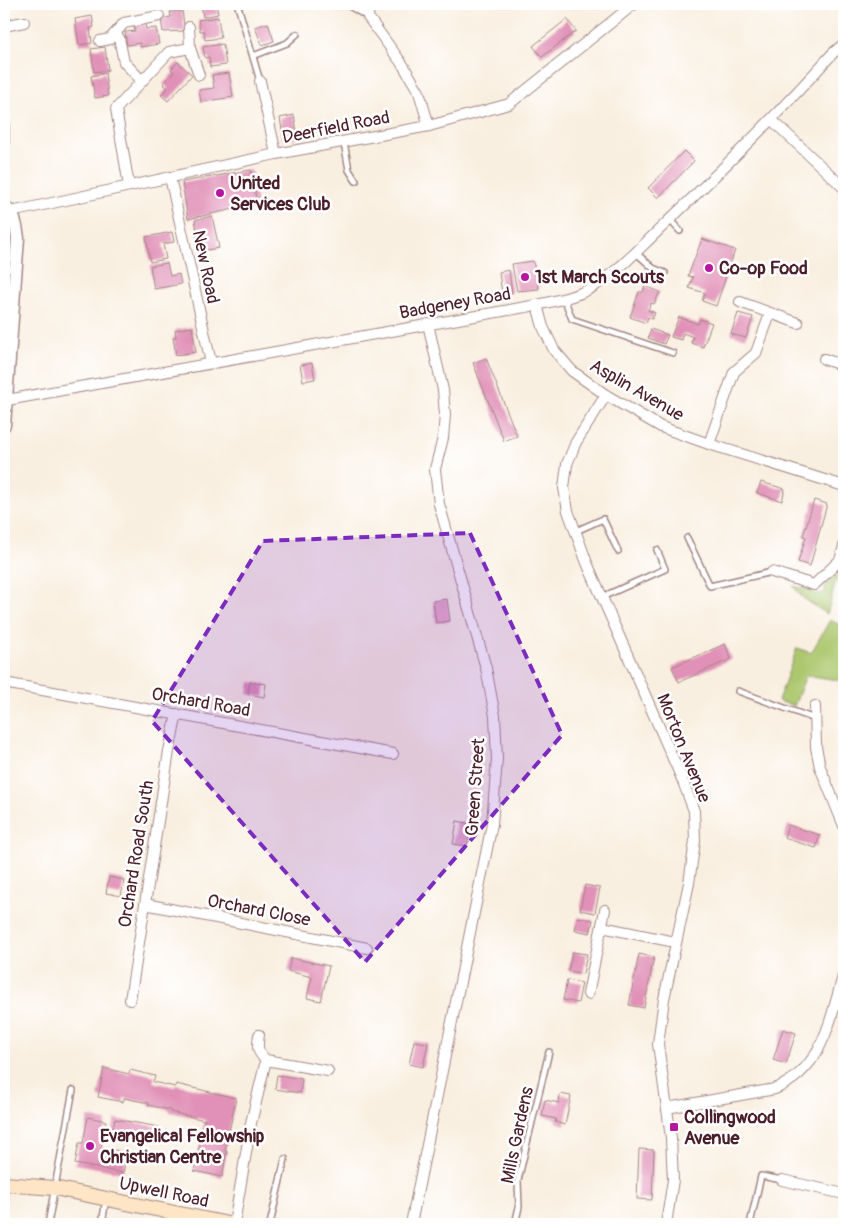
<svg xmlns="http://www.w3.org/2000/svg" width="848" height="1228" viewBox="0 0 848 1228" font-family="Pangolin,sans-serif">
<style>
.green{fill:#acc86e;stroke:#7b744c}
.building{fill:#e191b7}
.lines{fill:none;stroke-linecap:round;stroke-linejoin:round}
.service-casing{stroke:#a28786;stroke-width:8}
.minor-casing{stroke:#a28786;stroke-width:12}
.tertiary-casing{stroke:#a28786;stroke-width:15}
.secondary-casing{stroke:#a28786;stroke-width:16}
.service{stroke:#fff;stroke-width:5}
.minor{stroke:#fff;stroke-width:10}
.tertiary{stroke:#fff;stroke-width:12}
.secondary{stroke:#fde5c5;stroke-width:14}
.marked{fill:#7b2cbf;fill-opacity:0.2;stroke:#7b2cbf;stroke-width:4;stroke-dasharray:10 6;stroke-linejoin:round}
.poi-dot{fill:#b5179e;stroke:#fff;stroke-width:2}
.labels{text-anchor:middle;stroke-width:5;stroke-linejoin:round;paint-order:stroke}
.street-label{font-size:18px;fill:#4a1f2b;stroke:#fff}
.poi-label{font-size:18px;font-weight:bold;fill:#4a1f2b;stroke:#fff;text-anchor:start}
</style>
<rect width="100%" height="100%" fill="#fff"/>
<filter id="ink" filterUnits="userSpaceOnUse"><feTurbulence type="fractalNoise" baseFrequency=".02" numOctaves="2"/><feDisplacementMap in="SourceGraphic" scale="10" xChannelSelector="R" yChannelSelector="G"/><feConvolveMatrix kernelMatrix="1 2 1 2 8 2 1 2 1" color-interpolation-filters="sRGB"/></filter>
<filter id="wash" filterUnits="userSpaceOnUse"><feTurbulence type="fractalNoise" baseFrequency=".0096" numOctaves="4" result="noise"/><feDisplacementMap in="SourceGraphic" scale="20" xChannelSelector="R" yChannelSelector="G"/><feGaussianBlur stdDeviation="1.12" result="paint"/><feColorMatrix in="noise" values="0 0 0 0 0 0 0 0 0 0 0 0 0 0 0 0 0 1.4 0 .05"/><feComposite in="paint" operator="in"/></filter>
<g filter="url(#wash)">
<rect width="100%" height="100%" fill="#f9efe0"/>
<g class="green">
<polygon points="839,570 827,614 803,598 793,586 810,590 814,594 825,593 825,585"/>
<polygon points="830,620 844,627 844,681 806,675 794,706 778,701 797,648 811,653"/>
</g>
<g id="blocks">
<g class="building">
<polygon points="201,4 216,4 218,14 203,17"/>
<polygon points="182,11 185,31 163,32 161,19 171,17 170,12"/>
<polygon points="92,16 94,27 90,28 92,43 79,45 75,19"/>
<polygon points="218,17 221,38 205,40 204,31 200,31 198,20"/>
<polygon points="567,19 576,31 542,57 533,46"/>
<polygon points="145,23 146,29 156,28 159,44 140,47 140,43 127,45 125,32 135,31 134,24"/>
<polygon points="268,23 274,41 262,45 255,27"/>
<polygon points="223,44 226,65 210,67 209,57 205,58 203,47"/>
<polygon points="105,47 108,70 94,72 91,49"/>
<polygon points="178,62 192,75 168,101 161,95 168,88 163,84 174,72 171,69"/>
<polygon points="105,73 108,96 95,98 91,76"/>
<polygon points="229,73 233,97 201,102 199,90 214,88 212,75"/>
<polygon points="294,115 298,138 284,141 280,118"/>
<polygon points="684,151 694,161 658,198 648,188"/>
<polygon points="251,170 257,204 188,219 182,182"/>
<polygon points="212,216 219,248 201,251 195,220"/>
<polygon points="172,232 174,242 163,244 166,259 150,262 146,237"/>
<polygon points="702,239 735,250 716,306 702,301 705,293 689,288 693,277 688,276"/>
<polygon points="533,261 539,289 517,291 512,264"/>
<polygon points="167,263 170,276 179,274 181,284 154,289 150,266"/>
<polygon points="509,270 512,293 502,294 499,272"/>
<polygon points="645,286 660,292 654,304 651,303 648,310 655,313 652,319 648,317 646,323 630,317 639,292 643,292"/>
<polygon points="738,313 753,317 746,338 731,334"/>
<polygon points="679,317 698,324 700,319 712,323 703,347 691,343 693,337 683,333 681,340 671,337"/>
<polygon points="192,327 196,352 176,355 173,337 176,337 175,330"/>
<polygon points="651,329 668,335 664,344 648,338"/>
<polygon points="486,358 517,436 504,441 473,363"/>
<polygon points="312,363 315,379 303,381 300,365"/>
<polygon points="761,482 785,489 782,501 757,493"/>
<polygon points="814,500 827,504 810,566 798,562 806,537 803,536"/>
<polygon points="447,599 450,621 436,623 433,601"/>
<polygon points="725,644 731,659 679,682 672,667"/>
<polygon points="250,682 266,684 264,697 248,694"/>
<polygon points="457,821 471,824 467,846 453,844"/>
<polygon points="788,825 820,835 816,848 784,838"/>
<polygon points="109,877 124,880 121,896 106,893"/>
<polygon points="585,885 600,888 595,913 580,910"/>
<polygon points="578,917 593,920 590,933 575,930"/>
<polygon points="572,952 587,954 583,974 568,971"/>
<polygon points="639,954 654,957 644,1008 629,1005"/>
<polygon points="291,958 329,966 321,1001 307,998 312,977 288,971"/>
<polygon points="567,980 582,983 578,1003 563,1000"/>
<polygon points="783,1029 796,1033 786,1064 773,1060"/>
<polygon points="414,1041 428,1043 423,1067 409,1064"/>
<polygon points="104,1068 129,1074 130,1070 155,1076 153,1082 175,1087 176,1084 236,1098 225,1151 227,1151 222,1177 194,1171 205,1120 170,1112 170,1110 148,1105 149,1103 124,1098 123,1102 98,1097"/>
<polygon points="277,1075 302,1079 300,1093 275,1089"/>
<polygon points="560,1094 571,1096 565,1125 555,1122 556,1119 542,1116 545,1100 559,1103"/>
<polygon points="88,1117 106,1121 101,1148 127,1152 123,1173 75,1164 79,1143 83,1143"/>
<polygon points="115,1119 159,1127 156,1141 112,1133"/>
<polygon points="639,1149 654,1150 652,1200 637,1199"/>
</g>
</g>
</g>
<g filter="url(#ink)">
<use href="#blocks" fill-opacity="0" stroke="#a28786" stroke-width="1"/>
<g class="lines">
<defs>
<g id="service">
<polyline points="346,4 368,17"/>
<polyline points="238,6 260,81"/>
<polyline points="253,56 287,43 297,34"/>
<polyline points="344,142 349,170 356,181"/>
<polyline points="670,220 680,231"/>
<polyline points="635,252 653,268 665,273"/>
<polyline points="4,268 16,270"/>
<polyline points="564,298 572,319 673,353"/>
<polyline points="576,531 603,519 618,551"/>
<polyline points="687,538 710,586 772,572"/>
<polyline points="602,597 665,569 657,550"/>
<polyline points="738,691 815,719"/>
<polyline points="48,1224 73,1090"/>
<polyline points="102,1224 106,1199"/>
<polyline points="270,1224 285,1159"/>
<polyline points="515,1224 519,1207 518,1180 549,1052"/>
<polyline points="750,1224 761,1176 782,1180"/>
</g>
<g id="minor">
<polyline points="369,4 368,17 403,65 419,92 429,126"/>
<polyline points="4,26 24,22"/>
<polyline points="189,27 190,48 199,75"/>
<polyline points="115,34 119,38 124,62 142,81"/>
<polyline points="100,41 110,39 124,23 159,16"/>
<polyline points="260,81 276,154"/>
<polyline points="4,118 4,150"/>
<polyline points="772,120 844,188"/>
<polyline points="170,177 211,363"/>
<polyline points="129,186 116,109 169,52 190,48"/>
<polyline points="11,212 276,154 429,126 509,104 634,4"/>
<polyline points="740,302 798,323"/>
<polyline points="537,305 543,327 554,350 572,371 606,395 661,427 709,444 844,486"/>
<polyline points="824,359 844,366"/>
<polyline points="606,395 576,442 567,464 564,488 568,511 587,563 682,779 694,811 695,841 689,883 664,999 658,1044 671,1138 673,1180 666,1224"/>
<path d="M7,400L537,305C555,301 575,297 591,288C618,272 641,247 663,226C722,170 779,113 833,53L844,44"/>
<polyline points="709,444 734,372 756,353 770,314"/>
<polyline points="772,572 814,585 840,560 844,546"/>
<polyline points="4,683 393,754"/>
<polyline points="815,706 816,747 820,767 844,826"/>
<polyline points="145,904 367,948"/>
<polyline points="602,927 675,942"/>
<polyline points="588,994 605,910"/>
<polyline points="130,1000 169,751 177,714"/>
<path d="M259,1035C257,1047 257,1052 266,1060L328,1071"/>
<path d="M667,1108L775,1089C824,1068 830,1019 844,973"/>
<polyline points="782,1180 844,1194"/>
<polyline points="234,1224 251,1123 266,1060"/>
<polyline points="411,1224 492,824 497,759 495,716 486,668 439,504 435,469 443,438 445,415 443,390 428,324"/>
</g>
<path id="tertiary" d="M4,206C15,215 16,225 18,238L4,425"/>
<polyline id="secondary" points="4,1184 54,1188 228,1224"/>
</defs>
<use href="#service" class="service-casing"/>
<use href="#minor" class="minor-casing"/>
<use href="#tertiary" class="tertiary-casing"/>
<use href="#secondary" class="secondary-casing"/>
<use href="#service" class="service"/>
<use href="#minor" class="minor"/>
<use href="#tertiary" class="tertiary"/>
<use href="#secondary" class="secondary"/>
</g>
</g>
<path class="marked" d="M470,533L562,735L365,962L152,721L263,541Z"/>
<g class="poi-dot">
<circle cx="220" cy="193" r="5"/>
<circle cx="709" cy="268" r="5"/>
<circle cx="525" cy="277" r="5"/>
<rect x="669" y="1122" width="10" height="10" rx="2.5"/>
<circle cx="90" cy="1146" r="5"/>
</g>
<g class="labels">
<g class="street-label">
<text transform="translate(336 127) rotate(-11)" y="6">Deerfield Road</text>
<text transform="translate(206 267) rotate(78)" y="6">New Road</text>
<text transform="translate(455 303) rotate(-10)" y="6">Badgeney Road</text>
<text transform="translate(637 390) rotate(30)" y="6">Asplin Avenue</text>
<text transform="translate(201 702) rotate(10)" y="6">Orchard Road</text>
<text transform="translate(684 748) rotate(68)" y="6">Morton Avenue</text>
<text transform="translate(475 787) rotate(-86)" y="6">Green Street</text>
<text transform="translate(136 854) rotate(-81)" y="6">Orchard Road South</text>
<text transform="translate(259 910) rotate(11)" y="6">Orchard Close</text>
<text transform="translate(517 1135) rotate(-78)" y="6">Mills Gardens</text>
<text transform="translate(164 1192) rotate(12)" y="6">Upwell Road</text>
</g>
<g class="poi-label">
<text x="230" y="189">United<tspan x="230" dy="21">Services Club</tspan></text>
<text x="719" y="274">Co-op Food</text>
<text x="535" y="283">1st March Scouts</text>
<text x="684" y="1123">Collingwood<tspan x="684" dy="21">Avenue</tspan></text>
<text x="100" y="1142">Evangelical Fellowship<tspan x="100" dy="21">Christian Centre</tspan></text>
</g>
</g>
<rect width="848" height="1228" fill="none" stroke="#fff" stroke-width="20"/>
</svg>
